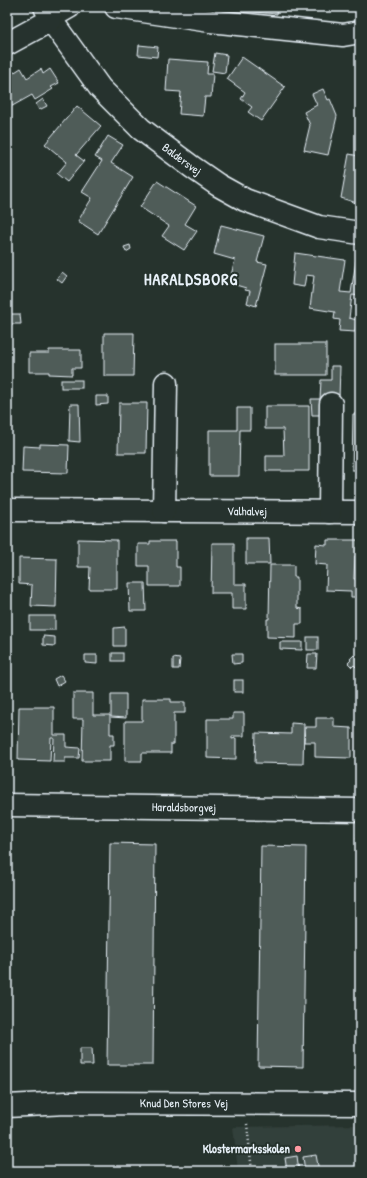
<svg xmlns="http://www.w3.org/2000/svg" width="367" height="1178" viewBox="0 0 367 1178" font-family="'Patrick Hand',sans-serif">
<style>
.built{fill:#333f3a}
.building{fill:#505c59;stroke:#e8f1f8}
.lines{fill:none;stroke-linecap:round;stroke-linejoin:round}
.minor-casing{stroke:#e8f1f8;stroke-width:25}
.path{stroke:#e8f1f8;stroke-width:2.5;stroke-dasharray:1 3;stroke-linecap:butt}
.minor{stroke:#26332d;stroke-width:22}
.poi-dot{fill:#ff9aa2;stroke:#26332d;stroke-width:1.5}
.labels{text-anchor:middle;stroke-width:4;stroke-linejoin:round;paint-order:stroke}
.street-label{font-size:12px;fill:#e8f1f8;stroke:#26332d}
.poi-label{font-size:12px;font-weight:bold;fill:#e8f1f8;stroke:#26332d;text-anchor:end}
.district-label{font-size:16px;font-weight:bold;letter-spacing:1px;fill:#e8f1f8;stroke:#26332d}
</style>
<rect width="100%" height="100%" fill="#26332d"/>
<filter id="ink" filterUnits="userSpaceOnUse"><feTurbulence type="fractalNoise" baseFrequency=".025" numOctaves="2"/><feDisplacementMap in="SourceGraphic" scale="8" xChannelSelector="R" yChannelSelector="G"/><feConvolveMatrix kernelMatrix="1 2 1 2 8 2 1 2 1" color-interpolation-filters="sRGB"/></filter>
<g filter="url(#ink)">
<polygon class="built" points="360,1125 360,1171 238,1171 233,1127"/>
<g class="building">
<polygon points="243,7 278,7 277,14 243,11"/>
<polygon points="139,45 158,47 157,57 138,55"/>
<polygon points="215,53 227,55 225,73 212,71"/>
<polygon points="242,57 285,87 261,121 248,112 252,107 241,99 245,92 227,79"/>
<polygon points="168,59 208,62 207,74 213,74 211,97 205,97 203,116 179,114 181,92 166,91"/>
<polygon points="21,68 27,78 41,69 43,74 50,69 59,83 51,87 53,89 35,100 32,95 7,109 7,77"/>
<polygon points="323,89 328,100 330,99 337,116 328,155 304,150 310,125 304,112 317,105 312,94"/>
<polygon points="43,99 47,106 39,110 36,104"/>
<polygon points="77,106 101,126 76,155 84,161 67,182 57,174 67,162 45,144"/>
<polygon points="108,136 123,145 111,163 133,177 98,234 78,221 92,198 82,192 102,161 95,157"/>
<polygon points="360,153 360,204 341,198 349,154 359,156"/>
<polygon points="157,181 196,206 185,224 197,231 184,250 162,236 169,226 140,207"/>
<polygon points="221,225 264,236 257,262 267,264 256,306 247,303 250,291 245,290 246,288 229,283 235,260 214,254"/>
<polygon points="130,245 131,249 126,252 124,247"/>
<polygon points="295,253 345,260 340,292 351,293 356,261 360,262 360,296 352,295 349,318 357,320 355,332 339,331 340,320 334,319 335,312 310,308 314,276 306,275 304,287 292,285"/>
<polygon points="62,272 67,276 62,283 57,279"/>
<polygon points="7,314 20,314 21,324 7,324"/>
<polygon points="104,333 134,333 133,376 104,376"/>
<rect x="275" y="344" width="51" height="31"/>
<rect x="7" y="348" width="1" height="22"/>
<polygon points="49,350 81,350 81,368 72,368 72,375 49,374 49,372 29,372 29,353 49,353"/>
<polygon points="331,366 340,366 339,399 320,399 321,380 331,380"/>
<rect x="61" y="380" width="21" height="8"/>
<polygon points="96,396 108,396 108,404 96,405"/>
<polygon points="311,399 323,399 323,415 312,415"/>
<polygon points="119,403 147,403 146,453 118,453"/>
<polygon points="70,404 79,404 80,442 69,441"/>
<polygon points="265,406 309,406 309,471 266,471 266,456 284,456 283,429 265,429"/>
<polygon points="237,408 250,408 250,430 240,430 239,476 209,476 209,430 237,430"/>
<polygon points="353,414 360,414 360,470 352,470"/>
<polygon points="40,444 69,445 68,473 22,472 23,446 40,447"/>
<polygon points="246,538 269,538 270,564 246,564"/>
<polygon points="78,539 117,540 117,589 89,589 90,567 78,567"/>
<polygon points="327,540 360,540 360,556 355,556 354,579 360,579 360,597 351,597 351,591 326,590 327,565 315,564 316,544 327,545"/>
<polygon points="150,541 176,541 176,567 180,567 180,586 149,586 149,566 138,566 138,544 150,544"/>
<polygon points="212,543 234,543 234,584 246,584 246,609 232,609 232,593 211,593"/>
<polygon points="19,558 57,559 56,607 31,606 32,585 19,584"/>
<polygon points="270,565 294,565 294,577 297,577 297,608 302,609 302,624 296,624 296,638 267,637 267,619 269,619"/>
<polygon points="129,583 145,583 146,611 130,611"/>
<rect x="30" y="616" width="25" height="14"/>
<polygon points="125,627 125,646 114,646 114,628"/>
<polygon points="43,636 55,637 55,646 43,645"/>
<rect x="307" y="637" width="11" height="13"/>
<polygon points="280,642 302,642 302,650 280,649"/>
<rect x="112" y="653" width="11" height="8"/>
<polygon points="232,654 242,654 242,663 233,664"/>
<polygon points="308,654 317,654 316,668 307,668"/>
<polygon points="85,655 97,655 97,664 85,663"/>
<polygon points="354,655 360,661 360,663 356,667 354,665 352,667 348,663 351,660 350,659"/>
<polygon points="173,658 180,659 179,669 173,669"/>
<polygon points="61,675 65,681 57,686 54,679"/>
<rect x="234" y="680" width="9" height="12"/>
<polygon points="73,693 93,693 93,715 110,715 110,734 114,734 114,745 110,745 110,761 82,761 83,719 73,719"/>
<polygon points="111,694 126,694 126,718 111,717"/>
<polygon points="142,699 171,699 171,702 185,702 185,713 174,713 174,744 171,744 171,753 142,753 142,761 125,761 125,721 142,721"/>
<polygon points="19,707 54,707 54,735 66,735 66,747 80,748 79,758 65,758 65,762 53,762 54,738 51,738 50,761 18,760"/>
<polygon points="233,713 244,713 244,736 232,736 232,739 236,738 236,759 207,758 207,719 233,719"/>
<polygon points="316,718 334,718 334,727 351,728 351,758 315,757 315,742 304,742 305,727 316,727"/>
<polygon points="291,723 304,724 303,764 255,763 256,733 291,734"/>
<polygon points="110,843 155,844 153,1065 107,1065"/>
<polygon points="261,846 306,847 303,1067 258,1066"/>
<polygon points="80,1048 92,1048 93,1065 80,1065"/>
<polygon points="316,1155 319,1171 305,1171 303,1157"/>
<polygon points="297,1156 299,1171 287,1171 285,1158"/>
</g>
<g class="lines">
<defs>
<g id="minor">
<path id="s1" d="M45,7L51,20L100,88L141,129L192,167L218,185L245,200L319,227L360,233"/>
<polyline points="116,7 210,21 343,35 360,32"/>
<polyline points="50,18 69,7"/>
<polyline points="7,44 51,20"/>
<path id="s2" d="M7,510L360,512"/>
<polyline points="164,511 166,383"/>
<polyline points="330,512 331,404"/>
<path id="s3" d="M7,805L360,810"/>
<path id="s4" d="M7,1106L66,1103L360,1104"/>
</g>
</defs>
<use href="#minor" class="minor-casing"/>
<g class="path">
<polyline points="360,831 357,836 360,865"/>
<polyline points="247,1124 252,1171"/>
</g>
<use href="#minor" class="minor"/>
</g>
</g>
<circle class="poi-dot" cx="298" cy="1149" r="4"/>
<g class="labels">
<g class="street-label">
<text dy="4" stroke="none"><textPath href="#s1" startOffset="207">Baldersvej</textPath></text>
<text dy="4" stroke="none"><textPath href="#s2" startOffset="240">Valhalvej</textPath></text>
<text dy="4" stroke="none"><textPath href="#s3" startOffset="177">Haraldsborgvej</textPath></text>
<text dy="4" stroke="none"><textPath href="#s4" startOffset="177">Knud Den Stores Vej</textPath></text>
</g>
<g class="poi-label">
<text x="290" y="1153">Klostermarksskolen</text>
</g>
<g class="district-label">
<text x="191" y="285">HARALDSBORG</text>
</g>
</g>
<rect width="367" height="1178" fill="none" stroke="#26332d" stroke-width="24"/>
<rect x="12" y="12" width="343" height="1154" fill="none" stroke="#e8f1f8" stroke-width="1.5" filter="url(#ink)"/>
</svg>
